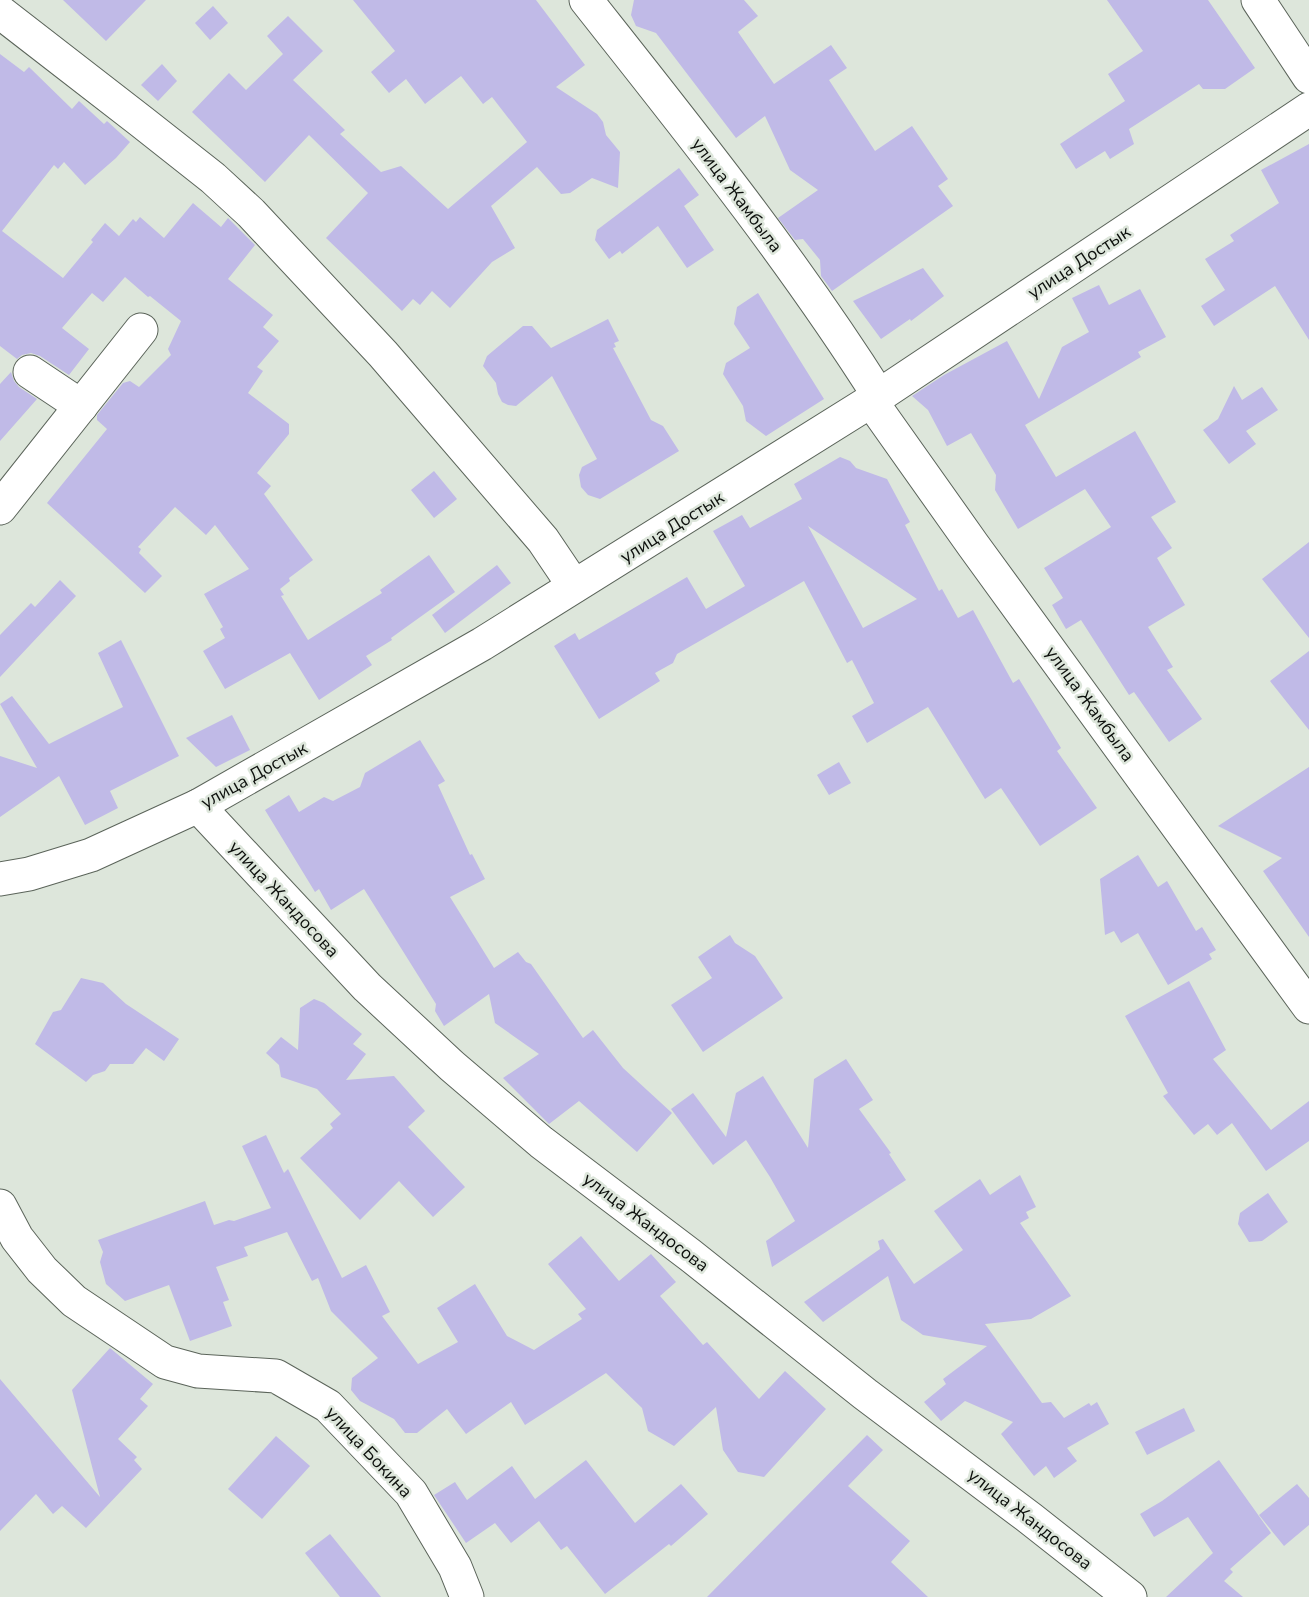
<svg xmlns="http://www.w3.org/2000/svg" width="1309" height="1597" viewBox="0 0 1309 1597" font-family="'Nunito Sans',sans-serif">
<style>
.building{fill:#c0bae7;fill-rule:evenodd}
.lines{fill:none;stroke-linecap:round;stroke-linejoin:round}
.minor-casing{stroke:#5b645a;stroke-width:35}
.minor{stroke:#fff;stroke-width:33}
.labels{text-anchor:middle;stroke-width:5;stroke-linejoin:round;paint-order:stroke}
.street-label{font-size:18px;fill:#0c0f0c;stroke:#dde6db}
</style>
<rect width="100%" height="100%" fill="#dde6db"/>
<g class="building">
<polygon points="63,0 146,0 106,41"/>
<polygon points="353,0 536,0 585,65 556,87 597,114 603,122 606,135 620,152 618,188 592,178 570,193 561,194 537,167 491,206 515,248 492,262 450,308 432,291 420,305 413,299 402,311 326,238 368,193 309,135 265,182 192,112 229,73 246,90 283,54 267,36 288,16 323,51 293,80 345,130 340,134 381,172 401,166 448,209 527,142 492,97 483,104 461,76 425,104 406,79 389,93 371,72 395,51"/>
<polygon points="634,0 744,0 758,16 738,32 774,84 831,45 847,68 829,80 875,151 912,126 948,179 938,186 953,206 832,291 821,276 820,260 803,239 795,240 778,218 818,190 790,170 765,116 736,138 656,33 636,26 631,15"/>
<polygon points="1107,0 1208,0 1255,68 1225,89 1203,89 1199,84 1129,129 1134,144 1110,159 1105,151 1076,169 1060,144 1125,101 1108,74 1143,51"/>
<polygon points="213,6 228,23 210,40 195,23"/>
<polygon points="0,54 24,72 29,67 72,109 79,101 104,124 107,121 130,142 116,158 85,185 64,162 58,169 54,165 2,231 63,278 93,242 91,240 105,223 119,236 133,219 136,222 140,217 164,238 193,203 221,227 228,218 255,245 228,279 273,315 263,327 279,341 257,367 263,371 248,393 289,424 289,434 257,473 271,486 264,494 313,560 289,578 290,581 280,589 284,595 281,596 308,640 382,593 380,590 429,555 455,592 391,638 392,640 366,656 372,665 319,700 290,653 225,689 203,651 225,638 220,629 223,627 204,594 249,569 215,525 206,535 175,507 138,547 141,549 139,553 162,576 145,593 47,503 107,429 97,420 97,415 123,383 130,381 139,387 171,355 168,349 181,321 150,296 148,297 125,277 103,302 92,293 62,328 89,349 69,375 40,356 31,353 22,355 17,359 0,346"/>
<polygon points="162,64 177,81 158,101 141,85"/>
<polygon points="1309,144 1309,340 1275,286 1214,326 1201,306 1225,290 1205,259 1234,241 1230,235 1279,203 1261,170"/>
<polygon points="679,168 699,195 684,206 714,250 687,268 658,226 622,254 620,251 609,259 595,240 597,230"/>
<polygon points="923,268 944,296 911,321 910,319 881,339 853,301"/>
<polygon points="1099,285 1109,305 1140,289 1166,337 1138,352 1141,357 1025,425 1056,477 1135,431 1176,502 1151,517 1172,548 1157,558 1185,605 1148,627 1173,667 1167,670 1202,719 1169,742 1134,692 1129,695 1081,620 1066,629 1052,605 1063,598 1044,568 1111,527 1085,489 1018,529 995,490 996,475 971,433 947,446 928,410 912,396 944,375 1007,341 1039,399 1062,347 1089,332 1072,298"/>
<polygon points="758,293 824,399 766,436 746,421 743,406 723,374 726,363 750,348 734,324 737,307"/>
<polygon points="608,319 619,341 614,343 616,347 613,348 651,420 663,426 679,451 600,499 588,495 581,487 579,475 582,467 597,459 552,376 516,406 508,405 502,402 498,394 496,383 483,366 487,356 523,326 532,326 551,348"/>
<polygon points="11,372 14,381 19,387 37,399 0,441 0,384"/>
<polygon points="1234,386 1242,400 1262,387 1278,410 1246,431 1256,444 1229,464 1203,430 1218,419"/>
<path d="M840,457L850,461L856,468L887,479L910,522L905,525L939,591L942,589L958,618L973,610L1013,683L1019,679L1061,748L1057,751L1097,808L1040,846L1001,788L985,799L928,707L867,743L852,716L874,703L852,660L847,663L804,581L677,654L673,663L655,673L660,681L599,719L554,646L575,633L579,640L687,577L706,609L745,586L713,531L742,515L750,528L802,499L794,484ZM808,526L917,599L863,628Z"/>
<polygon points="434,471 457,499 434,518 411,490"/>
<polygon points="1309,542 1309,638 1262,579"/>
<polygon points="497,565 511,583 445,633 432,615"/>
<polygon points="60,580 76,596 0,677 0,635 31,603 35,607"/>
<polygon points="121,640 179,756 110,791 118,808 85,825 59,776 0,817 0,756 37,768 0,704 12,696 49,744 123,707 98,653"/>
<polygon points="1309,651 1309,730 1270,681"/>
<polygon points="232,715 250,750 216,767 186,738"/>
<polygon points="420,740 445,781 438,785 470,855 472,854 485,879 450,897 494,968 518,952 526,962 531,964 583,1038 593,1030 623,1068 672,1113 637,1152 579,1101 549,1124 503,1078 539,1054 495,1023 489,994 444,1026 435,1011 436,1004 364,889 331,910 319,889 315,892 265,810 289,795 299,812 324,797 333,801 360,787 365,773"/>
<polygon points="839,762 851,783 829,795 817,775"/>
<polygon points="1309,767 1309,937 1263,871 1282,858 1218,826"/>
<polygon points="1138,855 1158,887 1167,881 1196,931 1202,927 1216,950 1209,954 1212,959 1168,985 1138,933 1121,943 1114,931 1105,935 1100,879"/>
<polygon points="730,935 735,943 755,956 783,998 703,1052 671,1005 712,978 698,957"/>
<polygon points="81,978 103,983 126,1004 179,1039 164,1061 146,1048 133,1064 110,1064 105,1071 93,1075 86,1082 35,1044 53,1012 61,1010"/>
<polygon points="1189,981 1226,1050 1213,1059 1271,1130 1309,1101 1309,1141 1266,1171 1232,1123 1217,1135 1208,1124 1194,1135 1163,1096 1168,1093 1125,1016"/>
<polygon points="314,999 324,1003 362,1034 353,1044 366,1054 346,1080 394,1076 425,1111 408,1127 465,1187 433,1217 399,1181 360,1220 300,1158 333,1128 330,1124 341,1114 317,1089 281,1077 279,1065 266,1053 281,1037 298,1050 300,1008"/>
<polygon points="846,1059 873,1100 859,1109 891,1153 889,1154 906,1180 772,1267 766,1241 795,1221 770,1177 746,1140 713,1165 671,1109 693,1093 726,1137 736,1093 763,1076 808,1148 814,1079"/>
<polygon points="266,1135 284,1173 288,1169 342,1278 366,1265 390,1312 382,1316 418,1364 458,1342 437,1308 475,1284 507,1336 534,1350 582,1319 578,1314 586,1309 548,1264 581,1236 619,1281 651,1254 676,1282 660,1296 703,1345 707,1342 759,1399 785,1371 826,1409 764,1477 738,1472 723,1450 716,1407 674,1446 648,1431 642,1408 606,1373 525,1425 511,1402 466,1434 447,1409 417,1433 405,1433 394,1419 360,1401 351,1390 352,1378 378,1358 331,1311 318,1278 312,1281 287,1232 244,1247 248,1256 216,1267 229,1300 223,1302 232,1326 190,1341 169,1285 125,1301 106,1284 100,1262 103,1252 98,1240 205,1201 214,1225 229,1220 234,1221 271,1208 242,1146"/>
<polygon points="1020,1175 1036,1207 1026,1212 1029,1218 1020,1223 1071,1296 1031,1319 985,1324 1042,1403 1051,1402 1064,1418 1089,1403 1091,1406 1097,1402 1109,1424 1067,1448 1077,1461 1054,1478 1046,1466 1034,1476 1001,1434 1013,1422 965,1401 941,1421 924,1402 946,1384 943,1379 987,1346 923,1335 901,1320 888,1276 823,1322 804,1302 880,1249 878,1241 883,1239 914,1284 963,1250 934,1211 980,1179 990,1195"/>
<polygon points="1268,1193 1288,1222 1262,1241 1249,1242 1238,1224 1240,1213"/>
<polygon points="110,1348 153,1384 140,1399 148,1406 118,1439 137,1457 134,1460 142,1469 86,1528 62,1506 53,1514 36,1494 0,1531 0,1379 100,1497 72,1390"/>
<polygon points="1184,1408 1195,1431 1147,1455 1135,1432"/>
<polygon points="867,1435 883,1450 848,1486 910,1541 891,1562 928,1597 707,1597"/>
<polygon points="276,1436 310,1466 262,1519 228,1489"/>
<polygon points="586,1460 635,1523 681,1484 708,1514 671,1546 669,1544 605,1594 567,1546 561,1550 539,1521 511,1543 495,1523 466,1543 434,1495 455,1482 467,1500 512,1466 535,1499"/>
<polygon points="1219,1460 1271,1533 1230,1569 1233,1572 1224,1581 1243,1597 1166,1597 1213,1553 1188,1517 1154,1537 1140,1514 1162,1501"/>
<polygon points="1297,1484 1309,1498 1309,1525 1284,1546 1259,1515"/>
<polygon points="330,1534 381,1597 340,1597 305,1553"/>
</g>
<g class="lines">
<defs>
<g id="minor">
<path d="M586,0C688,129 791,257 879,396"/>
<polyline points="1258,0 1309,77"/>
<polyline points="0,12 142,122 213,178 251,213 383,354 543,540 574,586"/>
<polyline points="30,372 81,406"/>
<polyline points="871,401 973,545 1309,1007"/>
<polyline points="0,508 141,330"/>
<polyline points="198,806 367,987 452,1066 541,1142 690,1255 865,1394 1031,1519 1130,1597"/>
<polyline points="0,879 29,874 91,855 198,806 482,644 871,401 1309,109"/>
<polyline points="0,1206 17,1238 42,1270 74,1301 165,1362 198,1371 276,1376 328,1406 411,1493 455,1567 467,1597"/>
</g>
</defs>
<use href="#minor" class="minor-casing"/>
<use href="#minor" class="minor"/>
</g>
<g class="labels">
<g class="street-label">
<text transform="translate(737 195) rotate(53)" y="6">улица Жамбыла</text>
<text transform="translate(1079 262) rotate(-33)" y="6">улица Достык</text>
<text transform="translate(672 527) rotate(-32)" y="6">улица Достык</text>
<text transform="translate(1090 704) rotate(54)" y="6">улица Жамбыла</text>
<text transform="translate(254 775) rotate(-29)" y="6">улица Достык</text>
<text transform="translate(284 899) rotate(47)" y="6">улица Жандосова</text>
<text transform="translate(646 1222) rotate(37)" y="6">улица Жандосова</text>
<text transform="translate(369 1452) rotate(47)" y="6">улица Бокина</text>
<text transform="translate(1030 1519) rotate(38)" y="6">улица Жандосова</text>
</g>
</g>
</svg>
